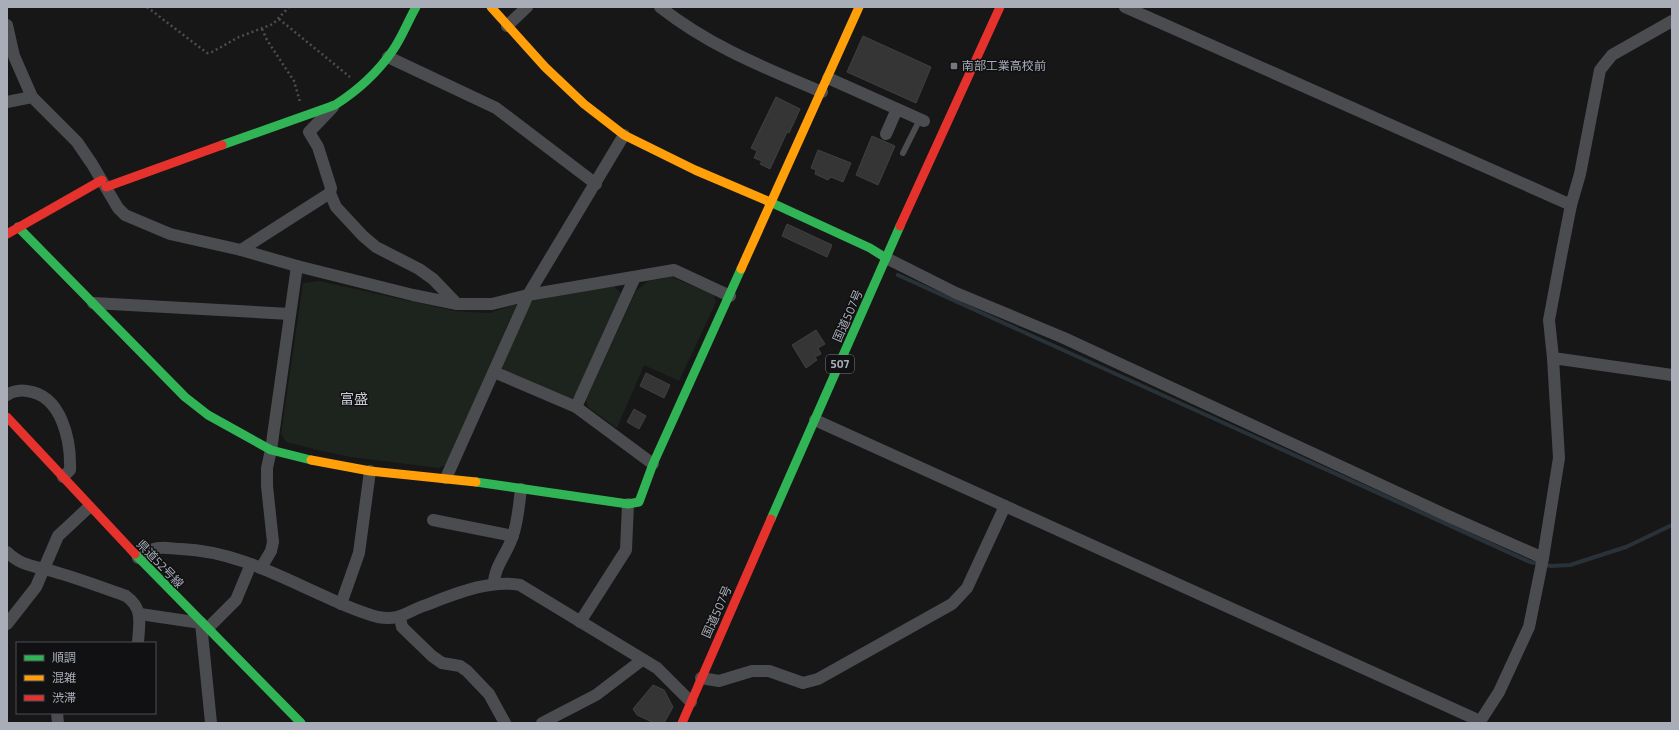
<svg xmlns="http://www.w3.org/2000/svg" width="1679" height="730" viewBox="0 0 1679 730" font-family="'Exo 2','Noto Sans JP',sans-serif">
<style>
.green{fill:#1d241e}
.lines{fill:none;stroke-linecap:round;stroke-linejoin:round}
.stream{stroke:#2a3239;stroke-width:4}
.building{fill:#353536;stroke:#3f4043}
.path{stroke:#4d4e52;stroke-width:2.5;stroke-dasharray:2 3;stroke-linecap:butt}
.lane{stroke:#4b4c50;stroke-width:6}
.street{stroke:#4b4c50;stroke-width:12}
.fast{stroke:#30b455;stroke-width:9}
.slow{stroke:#ff9f0a;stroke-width:9}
.jam{stroke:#e5322d;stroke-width:9}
.poi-dot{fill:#757880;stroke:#111113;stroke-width:1.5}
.labels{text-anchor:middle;stroke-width:3;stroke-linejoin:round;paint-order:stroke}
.shield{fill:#111113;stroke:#7b7e86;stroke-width:1}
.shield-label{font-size:11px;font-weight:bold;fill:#a8adb8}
.poi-label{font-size:12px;fill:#a8adb8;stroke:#111113;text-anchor:start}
.street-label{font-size:12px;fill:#a8adb8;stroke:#111113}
.quarter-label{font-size:14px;fill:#c9ccd4;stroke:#111113}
</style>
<rect width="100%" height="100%" fill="#171717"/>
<g class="green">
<polygon points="671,277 714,295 716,302 679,381 644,365 617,428 588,407 586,400 636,291 648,281"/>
<polygon points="319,281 455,311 489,313 517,304 446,465 439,468 351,457 322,451 286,442 281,434 303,283"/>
<polygon points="614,286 622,295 575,397 571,399 505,372 502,366 528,307 534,300"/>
</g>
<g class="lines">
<polyline class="stream" points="898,275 1530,562 1551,566 1570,565 1626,547 1672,525"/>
</g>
<g class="building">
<polygon points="863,36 931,67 916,103 847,72"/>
<polygon points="776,97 800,109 789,133 787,132 770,169 760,164 762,161 754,158 757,151 751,148"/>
<polygon points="872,136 895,146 878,185 856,175"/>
<polygon points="818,150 851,163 843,182 831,177 828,180 815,174 816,170 811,168"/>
<polygon points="787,224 832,245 827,257 782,236"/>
<polygon points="816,330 825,344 818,348 821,354 815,357 817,360 806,368 792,345"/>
<polygon points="646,373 670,385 664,398 640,386"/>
<polygon points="634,409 646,416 639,429 627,422"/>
<polygon points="653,685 664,690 673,707 664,723 654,723 637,715 633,709"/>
</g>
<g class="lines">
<g class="path">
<polyline points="147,7 207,53 212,52 239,37 273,24 289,7"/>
<polyline points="279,19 350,77"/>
<polyline points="262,29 267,40 294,81 300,102"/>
</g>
<polyline class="lane" points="903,153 920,119"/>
<g class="street">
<path d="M660,7C711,47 763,67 822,92"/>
<polyline points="1125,7 1571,205"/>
<polyline points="7,25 14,56 32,97"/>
<polyline points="507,26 527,7"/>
<polyline points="388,57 496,108 596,184"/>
<polyline points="828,78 924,121"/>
<polyline points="7,102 32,97 77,142 92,164 118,208 125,215 170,234 241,250 297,266 413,295 457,304 492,304 528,295 674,270 730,296"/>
<polyline points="333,107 309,132 318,147 331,188 330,193 336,207 363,236 376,247 419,269 433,279 457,304"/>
<polyline points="886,134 897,109"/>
<polyline points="241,250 330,193"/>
<polyline points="886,258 956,293 1064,338 1448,516 1543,558"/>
<polyline points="93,303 290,314"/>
<polyline points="1553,358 1672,375"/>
<polyline points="494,372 576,407 653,464"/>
<path d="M7,395C12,391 21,390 27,391C62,395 71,441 70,470L63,477"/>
<polyline points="576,407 635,277"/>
<polyline points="815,420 1480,721"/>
<polyline points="446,478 528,295 624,135"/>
<polyline points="433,520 513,536"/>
<path d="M7,552C21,566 35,566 52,571C77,578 101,587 126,596C144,609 139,623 138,643"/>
<path d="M138,558C143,555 148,551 154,549C161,546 173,549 181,549C233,551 277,575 324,596C341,604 359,612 378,617C399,621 405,613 423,606C453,595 488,579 520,585L657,668L691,702"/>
<polyline points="261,568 271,551 273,542 267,486 267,468 271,450 297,266"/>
<path d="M494,584C494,566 508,553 513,535C518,521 519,504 521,489"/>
<polyline points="341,604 359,553 370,471"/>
<polyline points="140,614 201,623 211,723"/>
<polyline points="400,618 402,627 432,656 442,663 460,666 467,671 489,694 505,723"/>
<polyline points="580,622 626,550 628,504"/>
<polyline points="7,624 36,587 58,536 89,507"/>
<polyline points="207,629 236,600 251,564"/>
<polyline points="701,678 719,681 752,671 769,671 803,683 818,679 952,604 967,588 1005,506"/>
<polyline points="57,713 58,723"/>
<polyline points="542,723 596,695 642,660"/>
<polyline points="1479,723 1499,692 1529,627 1543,558 1559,458 1553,358 1549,320 1561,256 1571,205 1580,174 1600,70 1612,55 1672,21"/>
</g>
<g class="fast">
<path d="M222,145L335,105C357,91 378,72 393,50C402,37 408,21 416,7"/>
<polyline points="770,202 870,248 886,258"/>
<polyline points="18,227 185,397 208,415 271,450 311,460"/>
<polyline points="476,482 628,504 639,502 653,464 741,269"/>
<polyline points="771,519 900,226"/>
<polyline points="135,554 301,723"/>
</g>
<g class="slow">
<polyline points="491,7 545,67 584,104 624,135 695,170 770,202"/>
<polyline points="741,269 859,7"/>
<polyline points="311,460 370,471 476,482"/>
</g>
<g class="jam">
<polyline points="106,187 222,145"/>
<polyline points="900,226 1000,7"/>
<polyline points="7,234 102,180"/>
<polyline points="7,417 135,554"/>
<polyline points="682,723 771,519"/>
</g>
</g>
<rect class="poi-dot" x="950" y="62" width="8" height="8" rx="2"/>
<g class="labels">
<rect class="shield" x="826" y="355" width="28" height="18" rx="3"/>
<g class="shield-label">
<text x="840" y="368">507</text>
</g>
<g class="poi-label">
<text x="962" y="70">南部工業高校前</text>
</g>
<g class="street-label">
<text transform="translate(848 316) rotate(-66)" y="4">国道507号</text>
<text transform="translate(160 564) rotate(46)" y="4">県道52号線</text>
<text transform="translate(717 612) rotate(-66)" y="4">国道507号</text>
</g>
<g class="quarter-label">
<text x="354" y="404">富盛</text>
</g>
</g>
<rect width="1679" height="730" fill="none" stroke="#a8adb8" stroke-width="16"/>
<rect x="16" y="642" width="140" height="72" fill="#111113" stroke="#4d4f55"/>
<rect x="24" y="655" width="20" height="6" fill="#30b455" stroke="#4d4f55"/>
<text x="52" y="662" font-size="12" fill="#a8adb8">順調</text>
<rect x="24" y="675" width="20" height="6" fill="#ff9f0a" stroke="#4d4f55"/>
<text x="52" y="682" font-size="12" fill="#a8adb8">混雑</text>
<rect x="24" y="695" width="20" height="6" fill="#e5322d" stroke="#4d4f55"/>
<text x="52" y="702" font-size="12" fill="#a8adb8">渋滞</text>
</svg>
